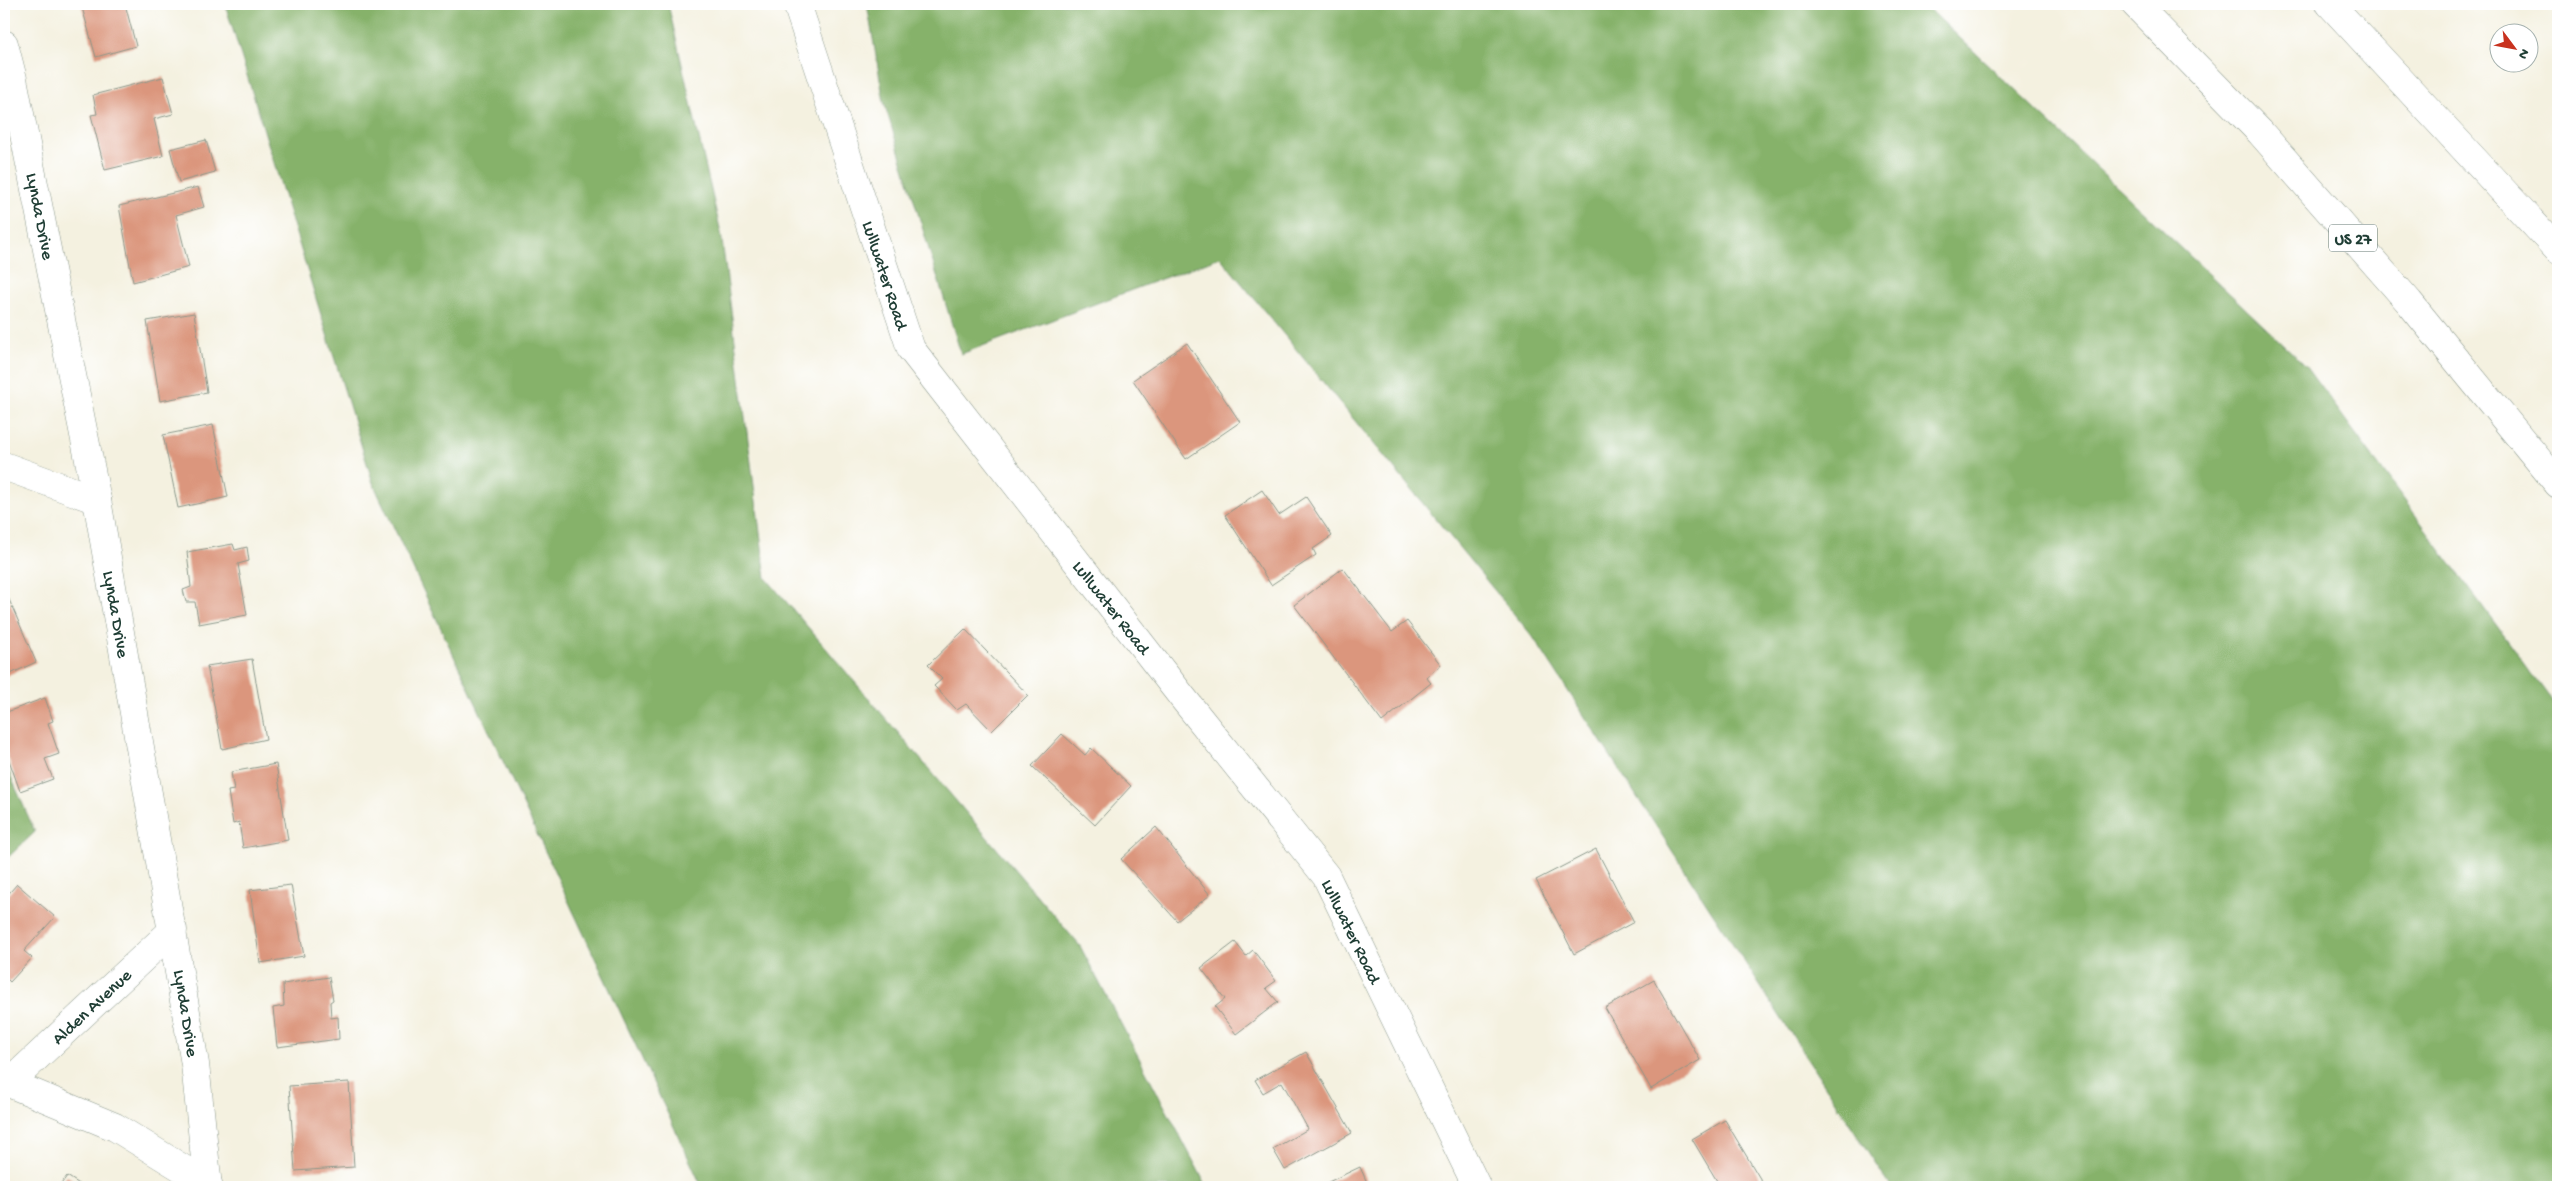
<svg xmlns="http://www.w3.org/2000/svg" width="2562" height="1191" viewBox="0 0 2562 1191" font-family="'Gochi Hand',sans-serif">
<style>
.forest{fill:#86b26b;stroke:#527850}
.building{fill:#db967d}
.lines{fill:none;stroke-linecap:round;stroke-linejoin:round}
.minor-casing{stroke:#8a978a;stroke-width:29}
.highway-casing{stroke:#8a978a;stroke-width:29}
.minor{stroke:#fff;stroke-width:28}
.highway{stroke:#fff;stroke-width:28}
.labels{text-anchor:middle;stroke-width:4;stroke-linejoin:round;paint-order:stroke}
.shield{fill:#fff;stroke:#627771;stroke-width:1}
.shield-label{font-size:16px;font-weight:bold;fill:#1f3d34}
.street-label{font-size:18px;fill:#1f3d34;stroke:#fff}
</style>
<rect width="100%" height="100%" fill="#fff"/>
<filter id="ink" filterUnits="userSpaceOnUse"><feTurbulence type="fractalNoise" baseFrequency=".02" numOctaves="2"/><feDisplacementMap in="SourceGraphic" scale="10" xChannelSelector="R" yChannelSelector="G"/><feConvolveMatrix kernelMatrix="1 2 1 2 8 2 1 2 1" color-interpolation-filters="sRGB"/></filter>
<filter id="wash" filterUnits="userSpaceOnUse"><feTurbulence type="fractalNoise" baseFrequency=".0096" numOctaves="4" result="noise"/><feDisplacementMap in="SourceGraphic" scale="20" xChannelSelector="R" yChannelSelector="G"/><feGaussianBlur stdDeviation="1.12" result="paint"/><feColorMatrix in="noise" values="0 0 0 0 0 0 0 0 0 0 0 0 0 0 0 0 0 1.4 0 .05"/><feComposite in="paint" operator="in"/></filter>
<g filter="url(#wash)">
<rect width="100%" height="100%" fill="#f4f1e0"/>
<g class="forest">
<polygon points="225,4 668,4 721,233 766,578 1080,946 1207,1187 702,1187 373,483"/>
<polygon points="867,4 1924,4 2305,365 2558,709 2558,1187 1891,1187 1533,637 1220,257 961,354 884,102"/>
<polygon points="4,761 35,832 4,861"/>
</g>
<g id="blocks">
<g class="building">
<polygon points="81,4 125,4 136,46 96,57"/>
<polygon points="163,77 173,114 154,119 163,156 105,170 91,115 97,114 93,95"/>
<polygon points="206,140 215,172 179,182 170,149"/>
<polygon points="198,187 204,207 176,215 189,267 133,282 119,206"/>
<polygon points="194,313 207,392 160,401 147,321"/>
<polygon points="1187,343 1240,422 1186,459 1133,380"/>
<polygon points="213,425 228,497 178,508 163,435"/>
<polygon points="1262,490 1279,515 1306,497 1332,536 1313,549 1316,555 1271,585 1225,515"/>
<polygon points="233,544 235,550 247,547 249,561 238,564 247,615 199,624 195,602 186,602 183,590 191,587 187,552"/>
<polygon points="1343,568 1392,632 1407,621 1441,665 1426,677 1431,683 1382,722 1294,605"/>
<polygon points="7,595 36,662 4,677 4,596"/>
<polygon points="965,629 1028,695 992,731 966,704 957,710 934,686 942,679 928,665"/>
<polygon points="252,659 266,739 222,749 207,666"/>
<polygon points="45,698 53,721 48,723 59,754 45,759 53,779 20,791 4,746 4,713"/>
<polygon points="1062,734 1085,755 1091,748 1131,786 1095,825 1032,766"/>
<polygon points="276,764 288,840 243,848 239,822 233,824 228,791 234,790 231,772"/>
<polygon points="1156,827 1210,895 1177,921 1121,859"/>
<polygon points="1596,849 1634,922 1574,954 1536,880"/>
<polygon points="17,884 55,917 24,951 32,958 10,982 4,976 4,899"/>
<polygon points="291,885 304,956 260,963 250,890"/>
<polygon points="1235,942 1246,956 1253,950 1276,981 1266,988 1278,1002 1236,1034 1215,1007 1225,999 1201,968"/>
<polygon points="329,977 333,1000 330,1002 331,1018 338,1017 339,1039 277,1047 273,1008 284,1006 283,984"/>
<polygon points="1654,980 1700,1060 1651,1089 1605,1008"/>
<polygon points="1306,1052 1352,1133 1285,1170 1273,1149 1308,1129 1282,1082 1263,1093 1255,1080"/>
<polygon points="349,1082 354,1167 295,1171 289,1086"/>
<polygon points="1725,1120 1765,1187 1706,1187 1717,1181 1692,1139"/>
<polygon points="1360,1167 1369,1187 1321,1187 1320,1186"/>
<polygon points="67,1176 84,1187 59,1187"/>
</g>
</g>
</g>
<g filter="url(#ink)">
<use href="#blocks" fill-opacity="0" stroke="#8a978a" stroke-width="1"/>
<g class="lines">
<defs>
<g id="minor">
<polyline points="797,4 911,349 1183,698 1326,876 1477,1187"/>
<polyline points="4,44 13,79 97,500 195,1064 208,1187"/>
<polyline points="4,466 97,500"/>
<polyline points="4,1083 9,1083 115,1127 208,1184"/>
<polyline points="9,1083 173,930"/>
</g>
<g id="highway">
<polyline points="2135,4 2260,132 2409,302 2558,484"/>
<polyline points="2330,4 2558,250"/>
</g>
</defs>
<use href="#minor" class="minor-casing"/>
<use href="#highway" class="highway-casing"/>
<use href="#minor" class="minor"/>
<use href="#highway" class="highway"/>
</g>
</g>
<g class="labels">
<rect class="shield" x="2329" y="224.5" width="48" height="27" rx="4"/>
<g class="shield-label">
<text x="2353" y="244">US 27</text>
</g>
<g class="street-label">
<text transform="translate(41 216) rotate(79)" y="6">Lynda Drive</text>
<text transform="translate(886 275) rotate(72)" y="6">Lullwater Road</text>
<text transform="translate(1112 607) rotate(52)" y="6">Lullwater Road</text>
<text transform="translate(117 614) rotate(80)" y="6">Lynda Drive</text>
<text transform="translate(1352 931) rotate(64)" y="6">Lullwater Road</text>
<text transform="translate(91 1006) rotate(-43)" y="6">Alden Avenue</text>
<text transform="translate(187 1013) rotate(81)" y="6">Lynda Drive</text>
</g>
</g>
<rect width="2562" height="1191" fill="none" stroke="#fff" stroke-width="20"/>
<g transform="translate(2514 48) rotate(122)"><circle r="24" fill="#ffffff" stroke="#a5b1ae"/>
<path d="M0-4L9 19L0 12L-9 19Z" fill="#c8321e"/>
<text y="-8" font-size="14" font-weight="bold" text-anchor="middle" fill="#1f3d34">N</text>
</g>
</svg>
